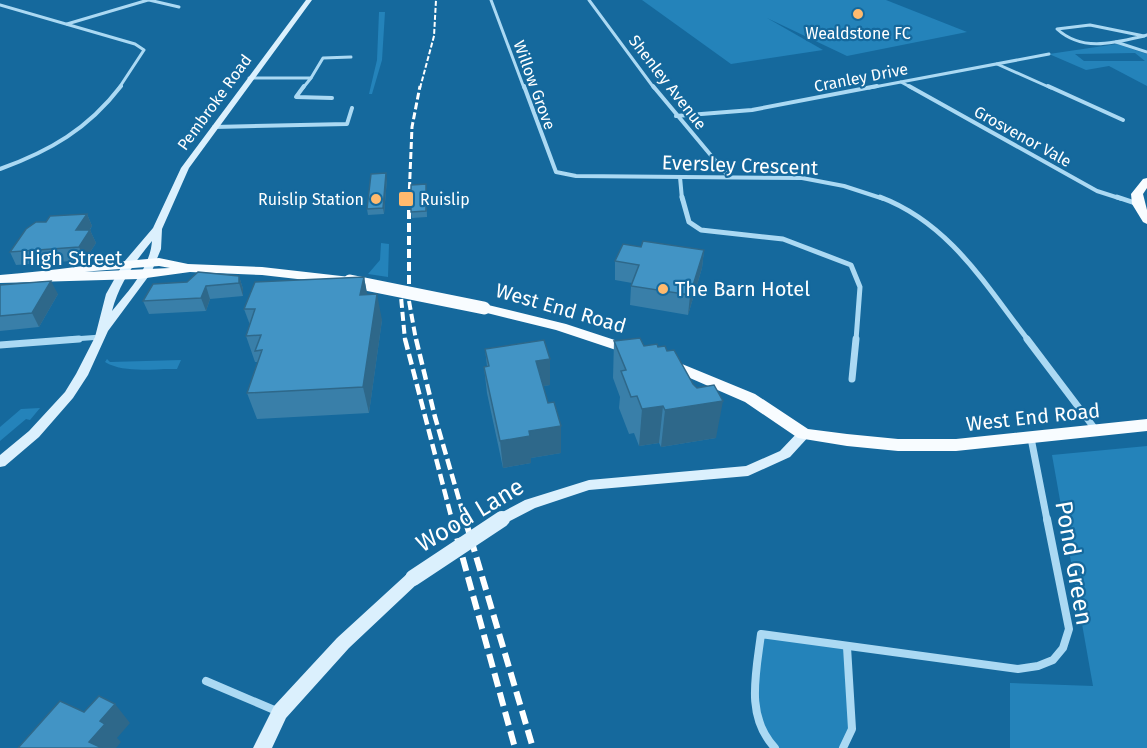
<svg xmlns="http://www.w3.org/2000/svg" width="1147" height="748" viewBox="0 0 1147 748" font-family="'Fira Sans',sans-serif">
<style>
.green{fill:#2483ba;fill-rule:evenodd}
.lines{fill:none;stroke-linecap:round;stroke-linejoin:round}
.street-far4{stroke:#abd9f3;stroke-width:3}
.street-far3{stroke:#abd9f3;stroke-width:4}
.street-far2{stroke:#abd9f3;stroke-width:5}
.street-far1{stroke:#abd9f3;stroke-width:7}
.street{stroke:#abd9f3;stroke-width:8}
.secondary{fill:#dbf0fd;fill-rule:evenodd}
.primary{fill:#f8fcff;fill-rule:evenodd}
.rail-far4{stroke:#fff;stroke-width:2;stroke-dasharray:5 2;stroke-linecap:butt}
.rail-far3{stroke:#fff;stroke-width:3;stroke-dasharray:7 3;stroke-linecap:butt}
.rail-far2{stroke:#fff;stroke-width:4;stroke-dasharray:9 4;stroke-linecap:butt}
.rail-far1{stroke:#fff;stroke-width:4.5;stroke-dasharray:11 4.5;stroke-linecap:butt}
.rail{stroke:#fff;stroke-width:6;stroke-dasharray:14 6;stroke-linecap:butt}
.secondary-bridge{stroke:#dbf0fd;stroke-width:16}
.primary-bridge{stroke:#f8fcff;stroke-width:13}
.wall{fill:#397fa9}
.shaded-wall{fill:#2e688a}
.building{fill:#4294c5;stroke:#2e688a;stroke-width:1.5}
.poi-dot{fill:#ffba6e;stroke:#15699d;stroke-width:2}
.labels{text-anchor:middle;stroke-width:4.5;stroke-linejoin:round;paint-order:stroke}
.far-poi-label{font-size:16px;fill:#fff;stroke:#15699d}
.far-street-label{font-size:16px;fill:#fff;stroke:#15699d}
.street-label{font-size:20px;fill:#fff;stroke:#15699d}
.poi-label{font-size:20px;fill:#fff;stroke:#15699d;text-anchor:start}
.near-street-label{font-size:24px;fill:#fff;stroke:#15699d}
</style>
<rect width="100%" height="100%" fill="#15699d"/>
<g class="green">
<polygon points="642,0 886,0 967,32 847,56 767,18 823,50 731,64"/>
<polygon points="379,12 385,12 382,60 372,94 369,94 377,60"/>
<path d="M1117,44L1147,54V86L1109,66L1086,70L1049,54ZM1135,53L1145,61H1084L1075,54Z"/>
<polygon points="381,243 389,244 388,277 368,274 380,260"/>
<path d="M107,359L110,362L181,360L177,369C155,368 125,374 105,362Z"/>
<polygon points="40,408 30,420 26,419 0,441 0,427 21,409"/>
<polygon points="1147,446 1147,748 1010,748 1010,683 1093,686 1052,455"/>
<polygon points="761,634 847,647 852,729 843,748 775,748 756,719"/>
</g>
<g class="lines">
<g class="street-far4">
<polyline points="149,0 179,7"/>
<polyline points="491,0 524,88"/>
<polyline points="589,0 654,88"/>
<polyline points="0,5 135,44 144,50 119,88"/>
<polyline points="67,24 148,0"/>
<path d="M1090,25L1144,36C1114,43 1082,52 1057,29Z"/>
<polyline points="1144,36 1147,35"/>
<polyline points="1116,42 1147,52"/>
<polyline points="997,64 1051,88"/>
<polyline points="249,78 311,78 303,88"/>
<polyline points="311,78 323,58 351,57"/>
<polyline points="901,82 912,88"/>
<polyline points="869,88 1049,54"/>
</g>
<g class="street-far3">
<polyline points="304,86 296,97 332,98"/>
<polyline points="524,86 556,172 576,176 802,178 844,186 884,199"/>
<polyline points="653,86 729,177"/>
<polyline points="909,86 1097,191 1122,199"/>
<polyline points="1048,86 1123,120"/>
<polyline points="676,116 752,110 877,86"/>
<polyline points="214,127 347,124 352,108"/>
<path d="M0,169C50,151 88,129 121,86"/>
<polyline points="680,177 682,199"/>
</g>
<g class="street-far2">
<polyline points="682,197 689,222 701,230 783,239 851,265 860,287 856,340"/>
<path d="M880,197C949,223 985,284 1028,340"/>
<polyline points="1117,197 1138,204"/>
<polyline points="60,340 101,337"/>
</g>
<g class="street-far1">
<polyline points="1027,339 1095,429"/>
<polyline points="0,345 79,339"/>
<polyline points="852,379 856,339"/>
<polyline points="1031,438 1047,520"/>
</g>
<g class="street">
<polyline points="206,681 279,712"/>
<path d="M775,748C745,716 756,674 761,634L1018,669L1038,666L1053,660L1063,648L1069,629L1047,519"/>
<polyline points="843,748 852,729 847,647"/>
</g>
<g class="secondary">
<path d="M306,0H312L189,168L162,229L161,249L151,273L108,331L88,375L73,398L39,437L5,466L0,467V455L29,431L65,392L76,374L95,337L106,294L124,262L153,228L181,168ZM152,241C150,269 128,291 112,311C119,284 134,263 152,241Z"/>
<polygon points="804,429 809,431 811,434 790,457 748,476 589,490 535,508 502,525 497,523 495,519 497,515 525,500 589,480 746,466 780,451 799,431"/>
<polygon points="413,571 418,573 421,578 418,583 349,648 286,718 272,748 253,748 274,706 337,638 408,573"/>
</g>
<g class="primary">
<polygon points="1147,178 1147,188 1143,194 1147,210 1147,224 1143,222 1132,204 1131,194 1143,179"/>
<path d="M159,258L188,264L262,267L350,277L356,281L350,285L262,275L190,272L139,279L0,283V275C53,271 106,262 159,258ZM159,266L170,268L85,272L94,271Z"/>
<polygon points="484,304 566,324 639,348 641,351 634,356 556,330 479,311 477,308 479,305"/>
<polygon points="665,357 755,394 808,429 847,434 898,439 956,439 1147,419 1147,431 956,451 898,451 847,446 798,438 745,402 660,365 658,362"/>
</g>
<polyline class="rail-far4" points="420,88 434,36 436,0"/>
<polyline class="rail-far3" points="409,199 412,127 420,86"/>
<g class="rail-far2">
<polyline points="409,197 409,301 416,340"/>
<polyline points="400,286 405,340"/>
</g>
<g class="rail-far1">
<polyline points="405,339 452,520"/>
<polyline points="416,339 435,417 465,520"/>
</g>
<g class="rail">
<polyline points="452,519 515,748"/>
<polyline points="465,519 533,748"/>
</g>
<polyline class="secondary-bridge" points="413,578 502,519"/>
<polyline class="primary-bridge" points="350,281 484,308"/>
</g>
<g class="wall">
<polygon points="387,179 384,214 368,215 367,209"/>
<polygon points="426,184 427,217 412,218 411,212"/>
<polygon points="87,214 92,226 90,230 96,243 85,260 16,265 10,252 46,222"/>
<polygon points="641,247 704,250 702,268 688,315 630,305 631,286 632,283 615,280 615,261"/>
<polygon points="239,276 243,289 243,296 210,299 206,311 149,314 143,301 187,282"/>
<polygon points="364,277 367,295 382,320 369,413 257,419 247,393 258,362 255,362 246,336 250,325 244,309"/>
<polygon points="0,285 58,294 39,327 0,331"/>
<polygon points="614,341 658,347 667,351 716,438 661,447 659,443 639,446 634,433 629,434 619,408 620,397 613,378"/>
<polygon points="485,349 550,359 550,385 543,386 548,403 561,426 561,453 531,458 531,463 503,468 487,393 484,367 487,366"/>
</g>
<g class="shaded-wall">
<polygon points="386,173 387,179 384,214 383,208"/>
<polygon points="87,214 92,226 82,242 76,230"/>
<polygon points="90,230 96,243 85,260 79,247"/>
<polygon points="704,250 702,268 688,315 690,295"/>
<polygon points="239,276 243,289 243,296 239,283"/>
<polygon points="364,277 369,303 360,295"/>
<polygon points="51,281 58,294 39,327 32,313"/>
<polygon points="206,286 210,299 206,311 201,298"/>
<polygon points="377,294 382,320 369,413 363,387"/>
<polygon points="550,359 550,385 537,387 536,361"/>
<polygon points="723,401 716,438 661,447 665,410"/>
<polygon points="663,406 659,443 639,446 642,409"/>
<polygon points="561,426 561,453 531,458 531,463 503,468 500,441 529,431"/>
<polygon points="115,704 130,723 117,738 121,742 116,748 94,748 89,742 100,721"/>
</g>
<g class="building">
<polygon points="386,173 383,208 367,209 371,174"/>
<polygon points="426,184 426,211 411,212 411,185"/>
<polygon points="87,214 76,230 90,230 79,247 10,252 26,229 36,222 46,222 50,216"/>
<polygon points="643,241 704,250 690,295 631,286 639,265 615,261 623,244 641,247"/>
<polygon points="198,272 239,276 239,283 206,286 201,298 143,301 153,284 187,282"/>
<polygon points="364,277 360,295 377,294 363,387 247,393 262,350 255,351 261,335 246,336 255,309 244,309 255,282"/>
<polygon points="51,281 32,313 0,316 0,285"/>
<polygon points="640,338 644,346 657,344 658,347 665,346 667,351 674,350 693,384 697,388 714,385 723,401 665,410 663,406 642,409 637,396 631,397 621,371 626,370 614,341"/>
<polygon points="544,340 550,359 536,361 548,403 554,402 561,426 529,431 530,436 500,441 484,367 489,366 485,349"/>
<polygon points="99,696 115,704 100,721 105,724 89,742 102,748 18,748 60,701 84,712"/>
</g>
<g class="poi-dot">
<circle cx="858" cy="14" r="6"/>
<circle cx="376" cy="199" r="6"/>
<rect x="398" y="191" width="16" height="16" rx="3"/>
<circle cx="663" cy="289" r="6"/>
</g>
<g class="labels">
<g class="far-poi-label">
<text x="858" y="39">Wealdstone FC</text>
<text x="364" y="205" text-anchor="end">Ruislip Station</text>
<text x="420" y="205" text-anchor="start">Ruislip</text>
</g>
<g class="far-street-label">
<text transform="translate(861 77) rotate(-11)" y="6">Cranley Drive</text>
<text transform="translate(668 82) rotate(52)" y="6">Shenley Avenue</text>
<text transform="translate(535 85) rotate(70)" y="6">Willow Grove</text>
<text transform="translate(214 102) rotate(-54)" y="6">Pembroke Road</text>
<text transform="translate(1023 136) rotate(29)" y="6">Grosvenor Vale</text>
</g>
<g class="street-label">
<text transform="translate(740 165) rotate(2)" y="7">Eversley Crescent</text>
<text x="72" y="265">High Street</text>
<text transform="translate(561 308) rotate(16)" y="7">West End Road</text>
<text transform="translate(1033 417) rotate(-6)" y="7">West End Road</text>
</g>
<g class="poi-label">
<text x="675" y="296">The Barn Hotel</text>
</g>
<g class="near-street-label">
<text transform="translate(470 515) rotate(-31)" y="8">Wood Lane</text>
<text transform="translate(1074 563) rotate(80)" y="8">Pond Green</text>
</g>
</g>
</svg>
